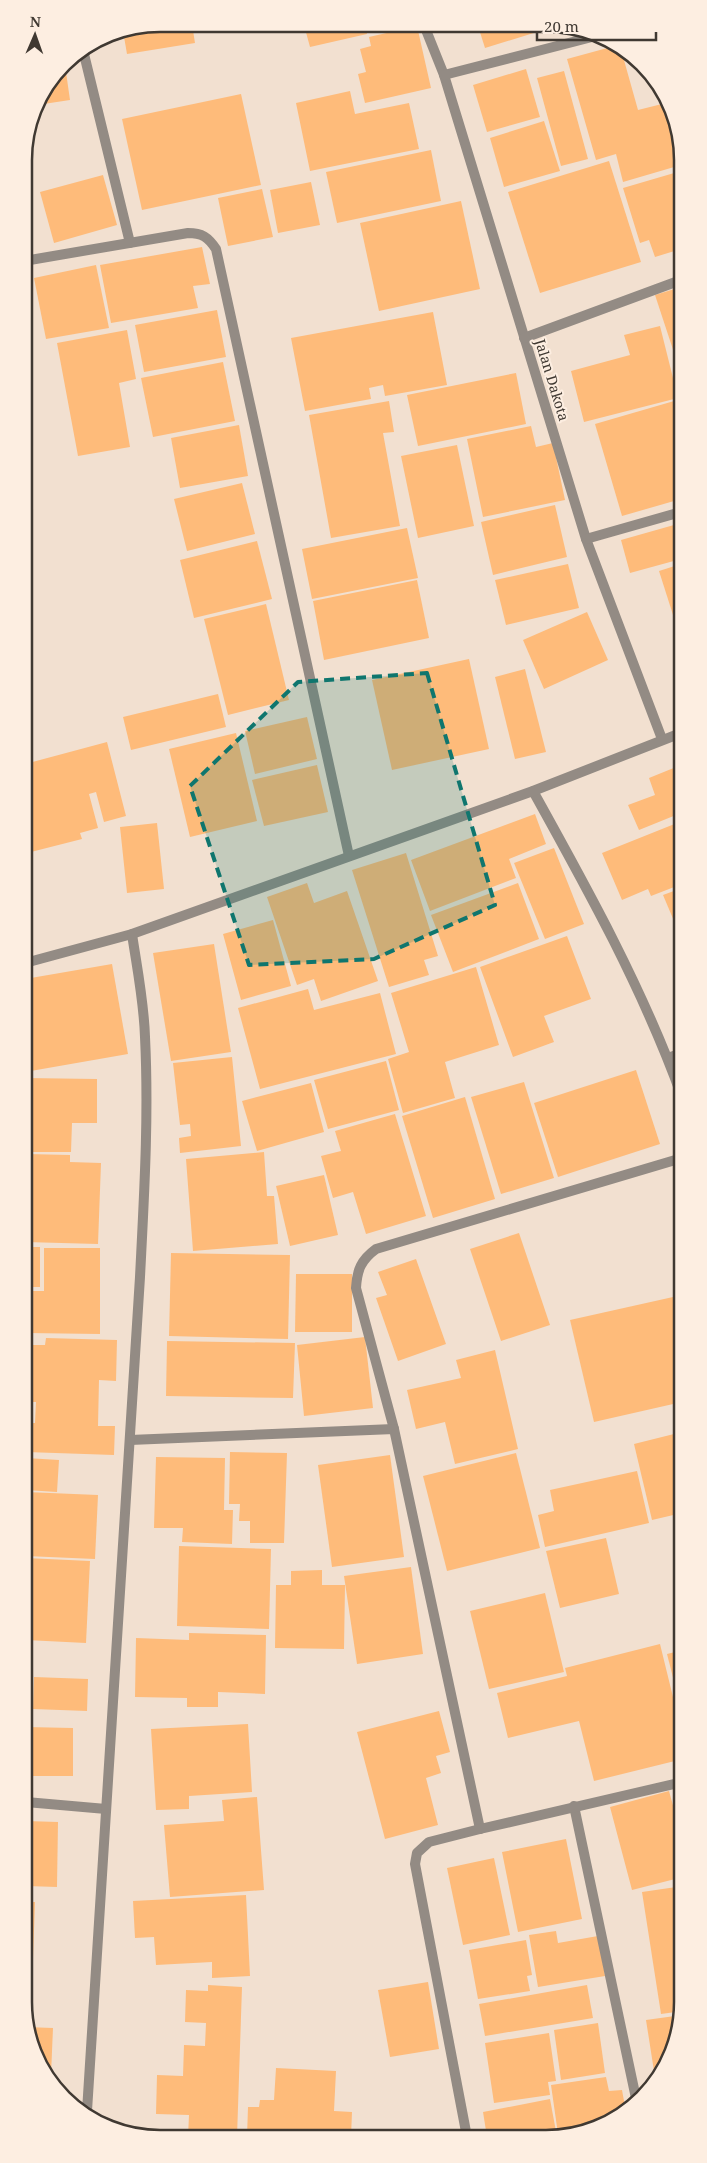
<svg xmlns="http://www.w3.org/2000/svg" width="707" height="2163" viewBox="0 0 707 2163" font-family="'Noto Serif',serif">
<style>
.green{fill:#e3b78e}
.building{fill:#febb7a}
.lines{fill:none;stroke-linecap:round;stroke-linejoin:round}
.lane{stroke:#938b84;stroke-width:10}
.street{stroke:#938b84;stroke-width:10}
.marked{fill:#0f766e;fill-opacity:0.2;stroke:#0f766e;stroke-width:4;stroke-dasharray:10 6;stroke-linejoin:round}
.labels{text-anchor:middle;stroke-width:4;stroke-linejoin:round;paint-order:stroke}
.street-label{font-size:14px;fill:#403932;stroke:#fdeee1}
.rim{fill:none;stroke:#403932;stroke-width:2.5}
</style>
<rect width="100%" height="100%" fill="#f2e0d0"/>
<polygon class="green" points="24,198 32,226 24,373"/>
<g class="building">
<polygon points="161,24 192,24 195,43 127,54 123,31"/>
<polygon points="304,25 365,25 367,34 310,47"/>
<polygon points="417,26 431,88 365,103 358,74 366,72 360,49 371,46 369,37"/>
<polygon points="478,26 553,26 553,27 485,48"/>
<polygon points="611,47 622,53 638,110 662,104 674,143 681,141 681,165 623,182 616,154 596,160 567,59"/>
<polygon points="65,65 70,100 37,105 38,100"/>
<polygon points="526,69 540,117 487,132 473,85"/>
<polygon points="564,71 588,159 561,166 537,78"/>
<polygon points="350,91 355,114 409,103 419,149 310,171 296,103"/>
<polygon points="241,94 261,185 142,210 122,119"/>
<polygon points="544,121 560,171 504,187 490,138"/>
<polygon points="431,150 441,201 337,223 326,172"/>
<polygon points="609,161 641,262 540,293 508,192"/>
<polygon points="681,171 681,249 655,257 649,240 640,243 623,188"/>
<polygon points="103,175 117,225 54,243 40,192"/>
<polygon points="311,182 320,225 278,233 270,190"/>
<polygon points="262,189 273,237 228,246 218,198"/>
<polygon points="461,201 480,289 379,311 360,223"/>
<polygon points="202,247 210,284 193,286 198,308 111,323 100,265"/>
<polygon points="96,265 109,328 46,339 34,278"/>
<polygon points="681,287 681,374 655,295"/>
<polygon points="217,310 226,357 144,372 135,325"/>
<polygon points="433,312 447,385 385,396 383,385 369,388 371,399 305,411 291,338"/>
<polygon points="660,326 678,398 584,422 571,371 630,355 624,335"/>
<polygon points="127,330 136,379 119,383 130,447 78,456 57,343"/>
<polygon points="223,362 235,421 153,437 141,378"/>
<polygon points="516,373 526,424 418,446 407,395"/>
<polygon points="681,399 681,499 622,516 595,424"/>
<polygon points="389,401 394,432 383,433 400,526 331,538 309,415"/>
<polygon points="239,425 248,476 180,488 171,438"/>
<polygon points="531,426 536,447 553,443 565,500 483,517 467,439"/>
<polygon points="457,445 474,526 418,538 401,456"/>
<polygon points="242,483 255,534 187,551 174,499"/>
<polygon points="555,505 567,557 493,575 481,522"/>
<polygon points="681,523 681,559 630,573 621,540"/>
<polygon points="407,528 418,578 312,599 302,549"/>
<polygon points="257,541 272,599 194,618 180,560"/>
<polygon points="568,564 579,608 506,625 495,580"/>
<polygon points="681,564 681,640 659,571"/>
<polygon points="417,580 429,638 324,660 313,601"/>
<polygon points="266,604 289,700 228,715 204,619"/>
<polygon points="587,612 608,660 544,689 523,640"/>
<polygon points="469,659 489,749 392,770 372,680"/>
<polygon points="525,669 546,752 515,759 495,677"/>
<polygon points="218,694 226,727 131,750 123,717"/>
<polygon points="307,717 317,759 255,774 245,731"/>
<polygon points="236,733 257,821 190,837 169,749"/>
<polygon points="107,742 126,816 104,822 96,792 89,794 98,828 80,833 82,839 27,853 25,846 25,764"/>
<polygon points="317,765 328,812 264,826 252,780"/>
<polygon points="681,765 681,813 639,830 628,805 655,795 649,778"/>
<polygon points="535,814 546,844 509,859 516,878 430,911 411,860"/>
<polygon points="682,821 682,884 651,896 648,889 622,900 602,853"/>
<polygon points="157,823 164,889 127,893 120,827"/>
<polygon points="554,848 584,924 545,939 514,863"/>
<polygon points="406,853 438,956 424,960 429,975 389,987 352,870"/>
<polygon points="307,883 314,903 347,891 378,981 321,1001 314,979 297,985 267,897"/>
<polygon points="518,883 539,939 453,972 431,915"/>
<polygon points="682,888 682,940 663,895"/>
<polygon points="273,920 291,986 241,1000 223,934"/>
<polygon points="567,936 591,999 544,1016 554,1042 513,1057 480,967"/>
<polygon points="214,944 231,1052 171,1061 153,953"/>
<polygon points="112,964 128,1054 25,1072 25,979"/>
<polygon points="476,967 499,1045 445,1062 455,1098 403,1113 388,1059 409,1052 391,993"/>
<polygon points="308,989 314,1010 380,993 396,1054 260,1089 238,1008"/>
<polygon points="232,1057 241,1146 180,1153 179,1138 191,1136 190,1124 180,1125 173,1063"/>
<polygon points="386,1061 399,1110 328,1129 314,1080"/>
<polygon points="636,1070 660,1144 558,1177 534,1103"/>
<polygon points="25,1078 97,1079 97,1123 72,1123 71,1152 25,1152"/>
<polygon points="524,1082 554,1178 501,1194 471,1097"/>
<polygon points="311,1083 324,1132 257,1151 242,1101"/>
<polygon points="465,1097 495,1199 433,1218 402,1116"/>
<polygon points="395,1114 426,1216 366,1234 353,1192 333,1198 321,1156 341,1151 335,1131"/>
<polygon points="264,1152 267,1196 274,1196 278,1244 193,1251 186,1159"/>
<polygon points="26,1154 70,1155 70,1162 101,1163 98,1244 25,1242"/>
<polygon points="324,1175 338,1235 290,1246 276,1186"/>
<polygon points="519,1233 550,1325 501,1341 470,1249"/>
<rect x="25" y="1247" width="15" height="40"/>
<polygon points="44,1248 100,1248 100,1334 26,1333 26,1291 44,1291"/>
<polygon points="171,1253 290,1255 288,1339 169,1336"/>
<polygon points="416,1259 446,1344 398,1361 376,1298 387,1295 378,1272"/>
<polygon points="296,1274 352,1274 352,1332 295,1332"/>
<polygon points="682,1295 682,1402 594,1422 570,1320"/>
<polygon points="365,1337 373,1408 304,1416 297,1345"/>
<polygon points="46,1338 117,1340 116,1381 99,1380 98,1426 115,1426 114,1455 26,1452 26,1423 35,1423 36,1402 26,1402 26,1345 45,1345"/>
<polygon points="167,1341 295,1343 293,1398 166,1396"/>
<polygon points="495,1350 518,1449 455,1464 445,1422 416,1429 407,1390 461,1378 456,1360"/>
<polygon points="682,1432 682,1513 652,1520 634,1444"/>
<polygon points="230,1452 287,1453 284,1543 250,1543 250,1521 239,1521 240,1504 229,1504"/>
<polygon points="516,1453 540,1548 447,1571 423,1476"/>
<polygon points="390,1455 404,1557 332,1567 318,1465"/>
<polygon points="156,1457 225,1458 224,1510 233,1510 232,1544 182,1542 183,1528 154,1528"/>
<polygon points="26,1458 59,1460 57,1492 26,1490"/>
<polygon points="637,1471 649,1523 545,1547 538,1515 554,1511 550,1490"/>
<polygon points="26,1492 98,1495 95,1559 26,1556"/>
<polygon points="606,1538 619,1594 560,1608 546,1551"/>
<polygon points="179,1546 271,1549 269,1629 177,1626"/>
<polygon points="26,1558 90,1561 86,1643 26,1640"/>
<polygon points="411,1567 423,1654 357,1664 344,1576"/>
<polygon points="322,1570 322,1585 345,1585 344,1649 275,1648 276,1585 291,1585 291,1571"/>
<polygon points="545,1593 564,1672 489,1689 470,1611"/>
<polygon points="189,1633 266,1635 265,1694 218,1692 218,1707 187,1707 187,1698 135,1697 136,1638 189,1640"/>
<polygon points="660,1644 683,1738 683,1759 594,1781 579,1721 508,1738 497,1693 567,1676 565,1668"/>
<polygon points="683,1650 683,1713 682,1713 667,1654"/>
<polygon points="34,1677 88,1679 87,1711 33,1709"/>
<polygon points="439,1711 450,1752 436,1756 441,1773 426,1778 438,1825 385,1839 357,1732"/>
<polygon points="248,1724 252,1792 189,1796 189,1809 156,1810 151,1729"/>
<polygon points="26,1727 73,1728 73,1776 26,1776"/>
<polygon points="669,1791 677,1820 683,1818 683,1877 632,1890 610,1807"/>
<polygon points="257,1797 264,1890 170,1897 164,1825 224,1821 222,1800"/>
<polygon points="26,1821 58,1822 57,1887 26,1886"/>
<polygon points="566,1839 582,1919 518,1932 502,1852"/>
<polygon points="494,1858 510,1935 463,1945 447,1868"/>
<polygon points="683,1886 683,2011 661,2014 642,1892"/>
<polygon points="246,1895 250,1976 212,1978 212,1962 156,1965 154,1937 135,1938 133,1901"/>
<polygon points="26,1902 35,1902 33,1959 26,1959"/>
<polygon points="556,1931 558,1943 598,1936 605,1976 538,1987 529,1935"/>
<polygon points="526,1940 532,1975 527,1976 530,1991 478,1999 469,1950"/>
<polygon points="26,1973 30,1973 29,2005 26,2005"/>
<polygon points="428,1982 439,2049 390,2057 378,1990"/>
<polygon points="208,1985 242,1987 237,2137 188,2137 189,2115 156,2114 157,2075 183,2076 184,2045 205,2046 206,2023 185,2022 186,1990 208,1991"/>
<polygon points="587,1985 593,2018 485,2036 479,2004"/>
<polygon points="682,2015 673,2055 664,2069 654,2071 646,2020"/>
<polygon points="598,2023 605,2073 561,2080 554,2030"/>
<polygon points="26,2027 53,2028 51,2075 26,2029"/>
<polygon points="549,2033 556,2081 548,2082 550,2095 494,2103 485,2043"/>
<polygon points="276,2068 336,2071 334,2111 352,2112 351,2137 247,2137 248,2107 259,2107 260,2100 274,2100"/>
<polygon points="606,2077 609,2091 622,2090 626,2112 614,2121 594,2129 558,2134 551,2085"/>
<polygon points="550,2099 557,2137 487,2137 483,2112"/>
</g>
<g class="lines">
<polyline class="lane" points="668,1058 682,1053"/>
<g class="street">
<polyline points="424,25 444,75 586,539 662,739"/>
<polyline points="83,50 130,243"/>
<polyline points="444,75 592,37"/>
<path d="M24,261L188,233C202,233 208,237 216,249L349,856"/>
<polyline points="524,338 681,280"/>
<polyline points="586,539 681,512"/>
<path d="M533,791C588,890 643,989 682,1097"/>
<polyline points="25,963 132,934 533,791 681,733"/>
<path d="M394,1429L356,1288C357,1270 361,1260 376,1249L682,1158"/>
<polyline points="130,1440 394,1429 480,1829"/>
<polyline points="26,1802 106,1809"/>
<polyline points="574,1806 637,2103"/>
<path d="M87,2111L140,1277C144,1197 149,1117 145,1037C144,1002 137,968 132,934"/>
<polyline points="467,2137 415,1864 417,1853 429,1842 480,1829 683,1782"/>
</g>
</g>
<path class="marked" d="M427,673L495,905L374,959L249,965L190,786L298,682Z"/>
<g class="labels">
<g class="street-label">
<text transform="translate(552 380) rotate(73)" y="5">Jalan Dakota</text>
</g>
</g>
<path d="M0 0H707V2163H0ZM160 32H546A128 128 0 0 1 674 160V2002A128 128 0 0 1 546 2130H160A128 128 0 0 1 32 2002V160A128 128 0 0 1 160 32Z" fill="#fdeee1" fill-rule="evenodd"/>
<path class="rim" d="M160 32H546A128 128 0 0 1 674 160V2002A128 128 0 0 1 546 2130H160A128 128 0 0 1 32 2002V160A128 128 0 0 1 160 32Z"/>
<g transform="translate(35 35) rotate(2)" stroke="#fdeee1" stroke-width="4" paint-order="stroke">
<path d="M0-4L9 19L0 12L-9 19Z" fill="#403932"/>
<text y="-8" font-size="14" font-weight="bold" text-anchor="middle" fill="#403932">N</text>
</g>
<path d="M537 32v8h119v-8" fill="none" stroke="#403932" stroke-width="2.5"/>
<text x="544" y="32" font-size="15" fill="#403932" stroke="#fdeee1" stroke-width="4" paint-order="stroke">20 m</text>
</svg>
